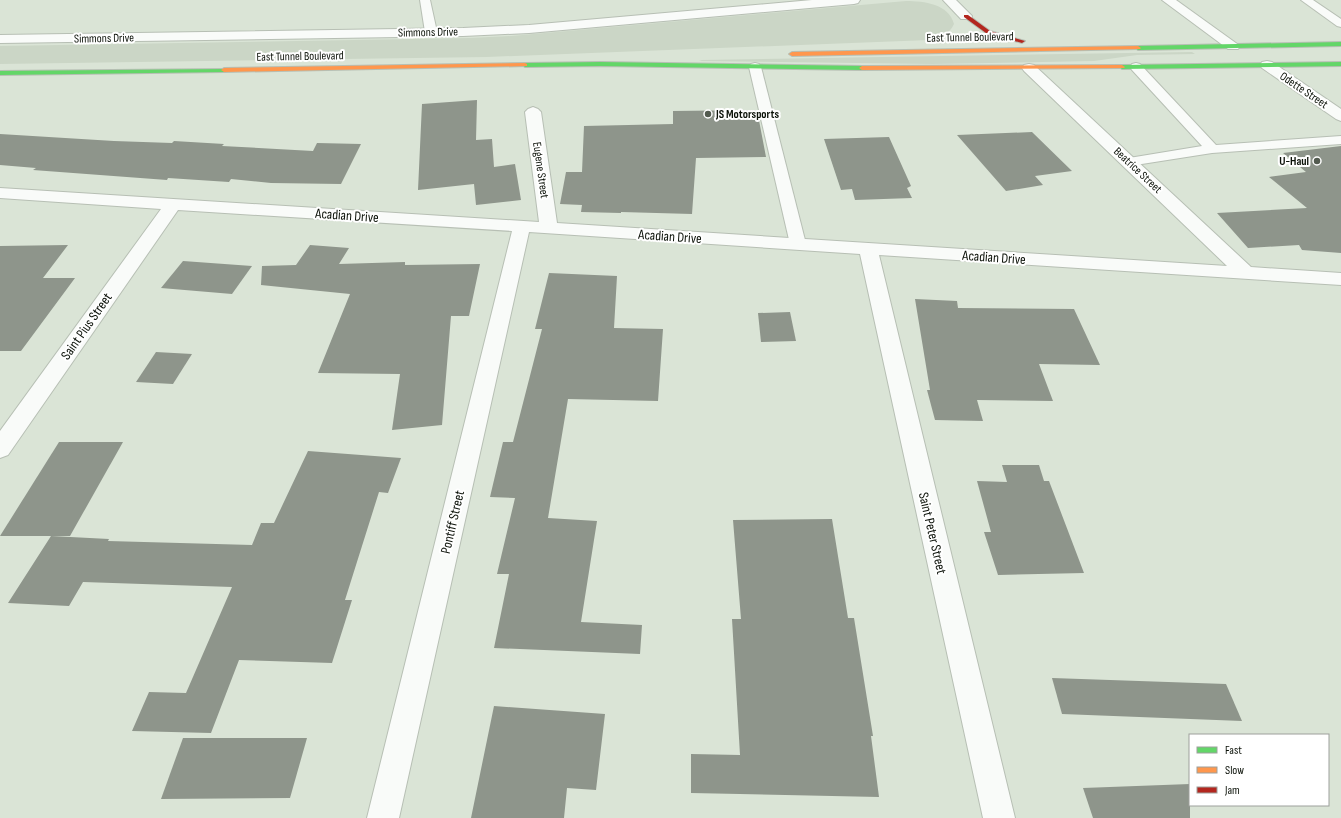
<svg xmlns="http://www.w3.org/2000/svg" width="1341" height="818" viewBox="0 0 1341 818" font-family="'Sofia Sans Condensed',sans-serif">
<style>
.green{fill:#cbd6c6}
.building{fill:#8e958b}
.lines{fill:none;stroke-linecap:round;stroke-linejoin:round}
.lane-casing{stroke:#b7bfb4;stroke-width:2}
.street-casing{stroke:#b7bfb4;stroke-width:2}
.fast-casing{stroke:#b7bfb4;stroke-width:2}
.slow-casing{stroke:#b7bfb4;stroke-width:2}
.jam-casing{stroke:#b7bfb4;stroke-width:2}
.lane{fill:#f9fbf9;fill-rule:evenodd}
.street{fill:#f9fbf9;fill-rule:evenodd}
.fast{fill:#63d668;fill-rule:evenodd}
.slow{fill:#ff974d;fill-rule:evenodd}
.jam{fill:#b3261e;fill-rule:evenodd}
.poi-dot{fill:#535b50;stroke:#fff;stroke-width:1.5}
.labels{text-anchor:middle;stroke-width:4;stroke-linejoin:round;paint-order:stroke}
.far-street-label{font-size:12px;fill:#0b1108;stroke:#fff}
.far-poi-label{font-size:12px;font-weight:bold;fill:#0b1108;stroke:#fff;text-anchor:start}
.street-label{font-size:14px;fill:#0b1108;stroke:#fff}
</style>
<rect width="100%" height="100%" fill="#dae4d6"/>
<g class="green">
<path d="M906,1C924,1 949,4 954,24C949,35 940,37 929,40L487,57L0,64V46L469,38L511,36Z"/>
<polygon points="1192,52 1195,54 1137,55 1094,61 932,64 699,61 702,60"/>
</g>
<g class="building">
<polygon points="477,100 476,140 492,139 494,167 515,164 521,200 476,205 474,184 418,190 422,104"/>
<polygon points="757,110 766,157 696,158 692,214 621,212 621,213 581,212 582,205 560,204 566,172 582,172 584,126 673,124 673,111"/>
<polygon points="1032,132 1072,171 1035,176 1043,185 1006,191 957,135"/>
<polygon points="0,134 114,141 172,143 174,141 224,144 222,146 313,151 317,143 361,144 341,184 271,183 231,179 229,182 168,178 167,180 33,170 36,168 0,165"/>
<polygon points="889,137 911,186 907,188 912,198 855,200 852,189 841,190 824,139"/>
<polygon points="1341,146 1341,253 1302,250 1299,245 1248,248 1217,213 1307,208 1269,177 1306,172 1283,153"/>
<polygon points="68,245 43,278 75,278 21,351 0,351 0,246"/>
<polygon points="310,245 349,248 339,264 405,262 405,265 480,264 469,316 451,316 442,425 392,430 400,374 318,373 350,294 261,285 262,266 296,265"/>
<polygon points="183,261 252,266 232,294 161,288"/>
<polygon points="549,273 617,276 614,328 663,329 658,401 568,399 548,518 597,521 581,622 642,625 640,654 494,648 509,574 497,574 515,498 490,497 503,442 513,442 542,329 535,329"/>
<polygon points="915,299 957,301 958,308 1074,309 1100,365 1039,364 1053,401 977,400 983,421 935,420 927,390 930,390"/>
<polygon points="790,312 796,341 761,342 758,313"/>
<polygon points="156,352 192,354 173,384 136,382"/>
<polygon points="59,442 123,442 70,536 0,536"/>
<polygon points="308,451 401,458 388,493 379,492 345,600 352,600 332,663 239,660 211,733 132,731 149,692 186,693 232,587 83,582 69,606 8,603 51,536 109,539 108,541 252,545 261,523 274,523"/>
<polygon points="1002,465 1039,465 1044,481 1049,481 1084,573 998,575 984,532 991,532 977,481 1007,482"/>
<polygon points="832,519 848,618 854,618 873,736 871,736 879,797 691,793 691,754 740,755 732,619 741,619 733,520"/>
<polygon points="1052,678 1226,684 1242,721 1062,714"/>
<polygon points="494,706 605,714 596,790 567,788 564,818 471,818"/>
<polygon points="183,738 307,738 290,798 161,799"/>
<polygon points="1190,784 1190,818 1093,818 1083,788"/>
</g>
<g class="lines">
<defs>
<g id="lane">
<polygon points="420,0 430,0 437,32 435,34 427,34 425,32"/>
<polygon points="1301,0 1313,0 1341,19 1341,27 1337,26"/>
<polygon points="755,63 759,64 761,67 806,244 804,247 798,249 792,247 790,244 749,67 751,64"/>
<polygon points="1136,63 1140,64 1216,145 1341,136 1341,144 1212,153 1129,166 1124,165 1122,162 1124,159 1129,158 1202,146 1132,70 1130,67 1132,64"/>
</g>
<g id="street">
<polygon points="812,0 860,0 858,3 854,4 529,33 463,36 0,43 0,35 463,28 529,25"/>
<polygon points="943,0 956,0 972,16 971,19 961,19"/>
<polygon points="1162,0 1176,0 1240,46 1238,49 1228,49"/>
<polygon points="1267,61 1272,62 1341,109 1341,121 1336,119 1262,68 1260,65 1262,62"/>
<polygon points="1029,64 1034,65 1251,267 1341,273 1341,285 879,255 1015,818 983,818 860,254 529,232 399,818 367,818 512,231 178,210 8,455 0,458 0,431 161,209 0,198 0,188 539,222 525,112 528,109 533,107 538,109 541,112 557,223 1227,266 1024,71 1022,68 1024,65"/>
</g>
<g id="fast">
<polygon points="1341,42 1341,46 1138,50 1135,48 1138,46"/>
<polygon points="600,62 862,66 865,68 862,70 600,66 525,67 522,65 525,63"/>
<polygon points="1341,62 1341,66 1122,69 1119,67 1122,65"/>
<polygon points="226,69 227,70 224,72 0,75 0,71"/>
</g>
<g id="slow">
<polygon points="1138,46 1141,48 1140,49 792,56 789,54 792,52"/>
<polygon points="525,63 527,64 527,66 224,72 221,70 224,68"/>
<polygon points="1122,65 1125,67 1124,68 862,70 859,68 862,66"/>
</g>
<polygon id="jam" points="964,15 968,15 990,31 1025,41 1022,43 986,33 964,17"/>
</defs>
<use href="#lane" class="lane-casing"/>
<use href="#street" class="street-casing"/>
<use href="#fast" class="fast-casing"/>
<use href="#slow" class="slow-casing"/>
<use href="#jam" class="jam-casing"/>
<use href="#lane" class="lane"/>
<use href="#street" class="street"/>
<use href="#fast" class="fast"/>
<use href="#slow" class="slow"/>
<use href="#jam" class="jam"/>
</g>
<g class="poi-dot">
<circle cx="708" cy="114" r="4"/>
<circle cx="1317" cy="161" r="4"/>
</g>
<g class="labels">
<g class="far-street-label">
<text transform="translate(428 32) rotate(-1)" y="4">Simmons Drive</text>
<text transform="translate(970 37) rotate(-1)" y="4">East Tunnel Boulevard</text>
<text transform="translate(104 38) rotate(-1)" y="4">Simmons Drive</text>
<text transform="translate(300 56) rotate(-1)" y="4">East Tunnel Boulevard</text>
<text transform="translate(1304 90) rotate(34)" y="4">Odette Street</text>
<text transform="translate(541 170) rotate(82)" y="4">Eugene Street</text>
<text transform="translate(1138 170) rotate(43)" y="4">Beatrice Street</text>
</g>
<g class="far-poi-label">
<text x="716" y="118">JS Motorsports</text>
<text x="1309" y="165" text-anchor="end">U-Haul</text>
</g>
<g class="street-label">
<text transform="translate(347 215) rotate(4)" y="5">Acadian Drive</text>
<text transform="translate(670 236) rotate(4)" y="5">Acadian Drive</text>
<text transform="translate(994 257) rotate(4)" y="5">Acadian Drive</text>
<text transform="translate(86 326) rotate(-55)" y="5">Saint Pius Street</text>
<text transform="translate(452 522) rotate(-77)" y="5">Pontiff Street</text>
<text transform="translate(933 533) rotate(77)" y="5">Saint Peter Street</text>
</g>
</g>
<rect x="1189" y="734" width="140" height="72" fill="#ffffff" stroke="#9da09c"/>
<rect x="1197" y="747" width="20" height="6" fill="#63d668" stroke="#9da09c"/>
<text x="1225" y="754" font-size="12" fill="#0b1108">Fast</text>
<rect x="1197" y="767" width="20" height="6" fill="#ff974d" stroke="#9da09c"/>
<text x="1225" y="774" font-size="12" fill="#0b1108">Slow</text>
<rect x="1197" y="787" width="20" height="6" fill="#b3261e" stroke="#9da09c"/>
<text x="1225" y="794" font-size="12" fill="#0b1108">Jam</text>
</svg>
